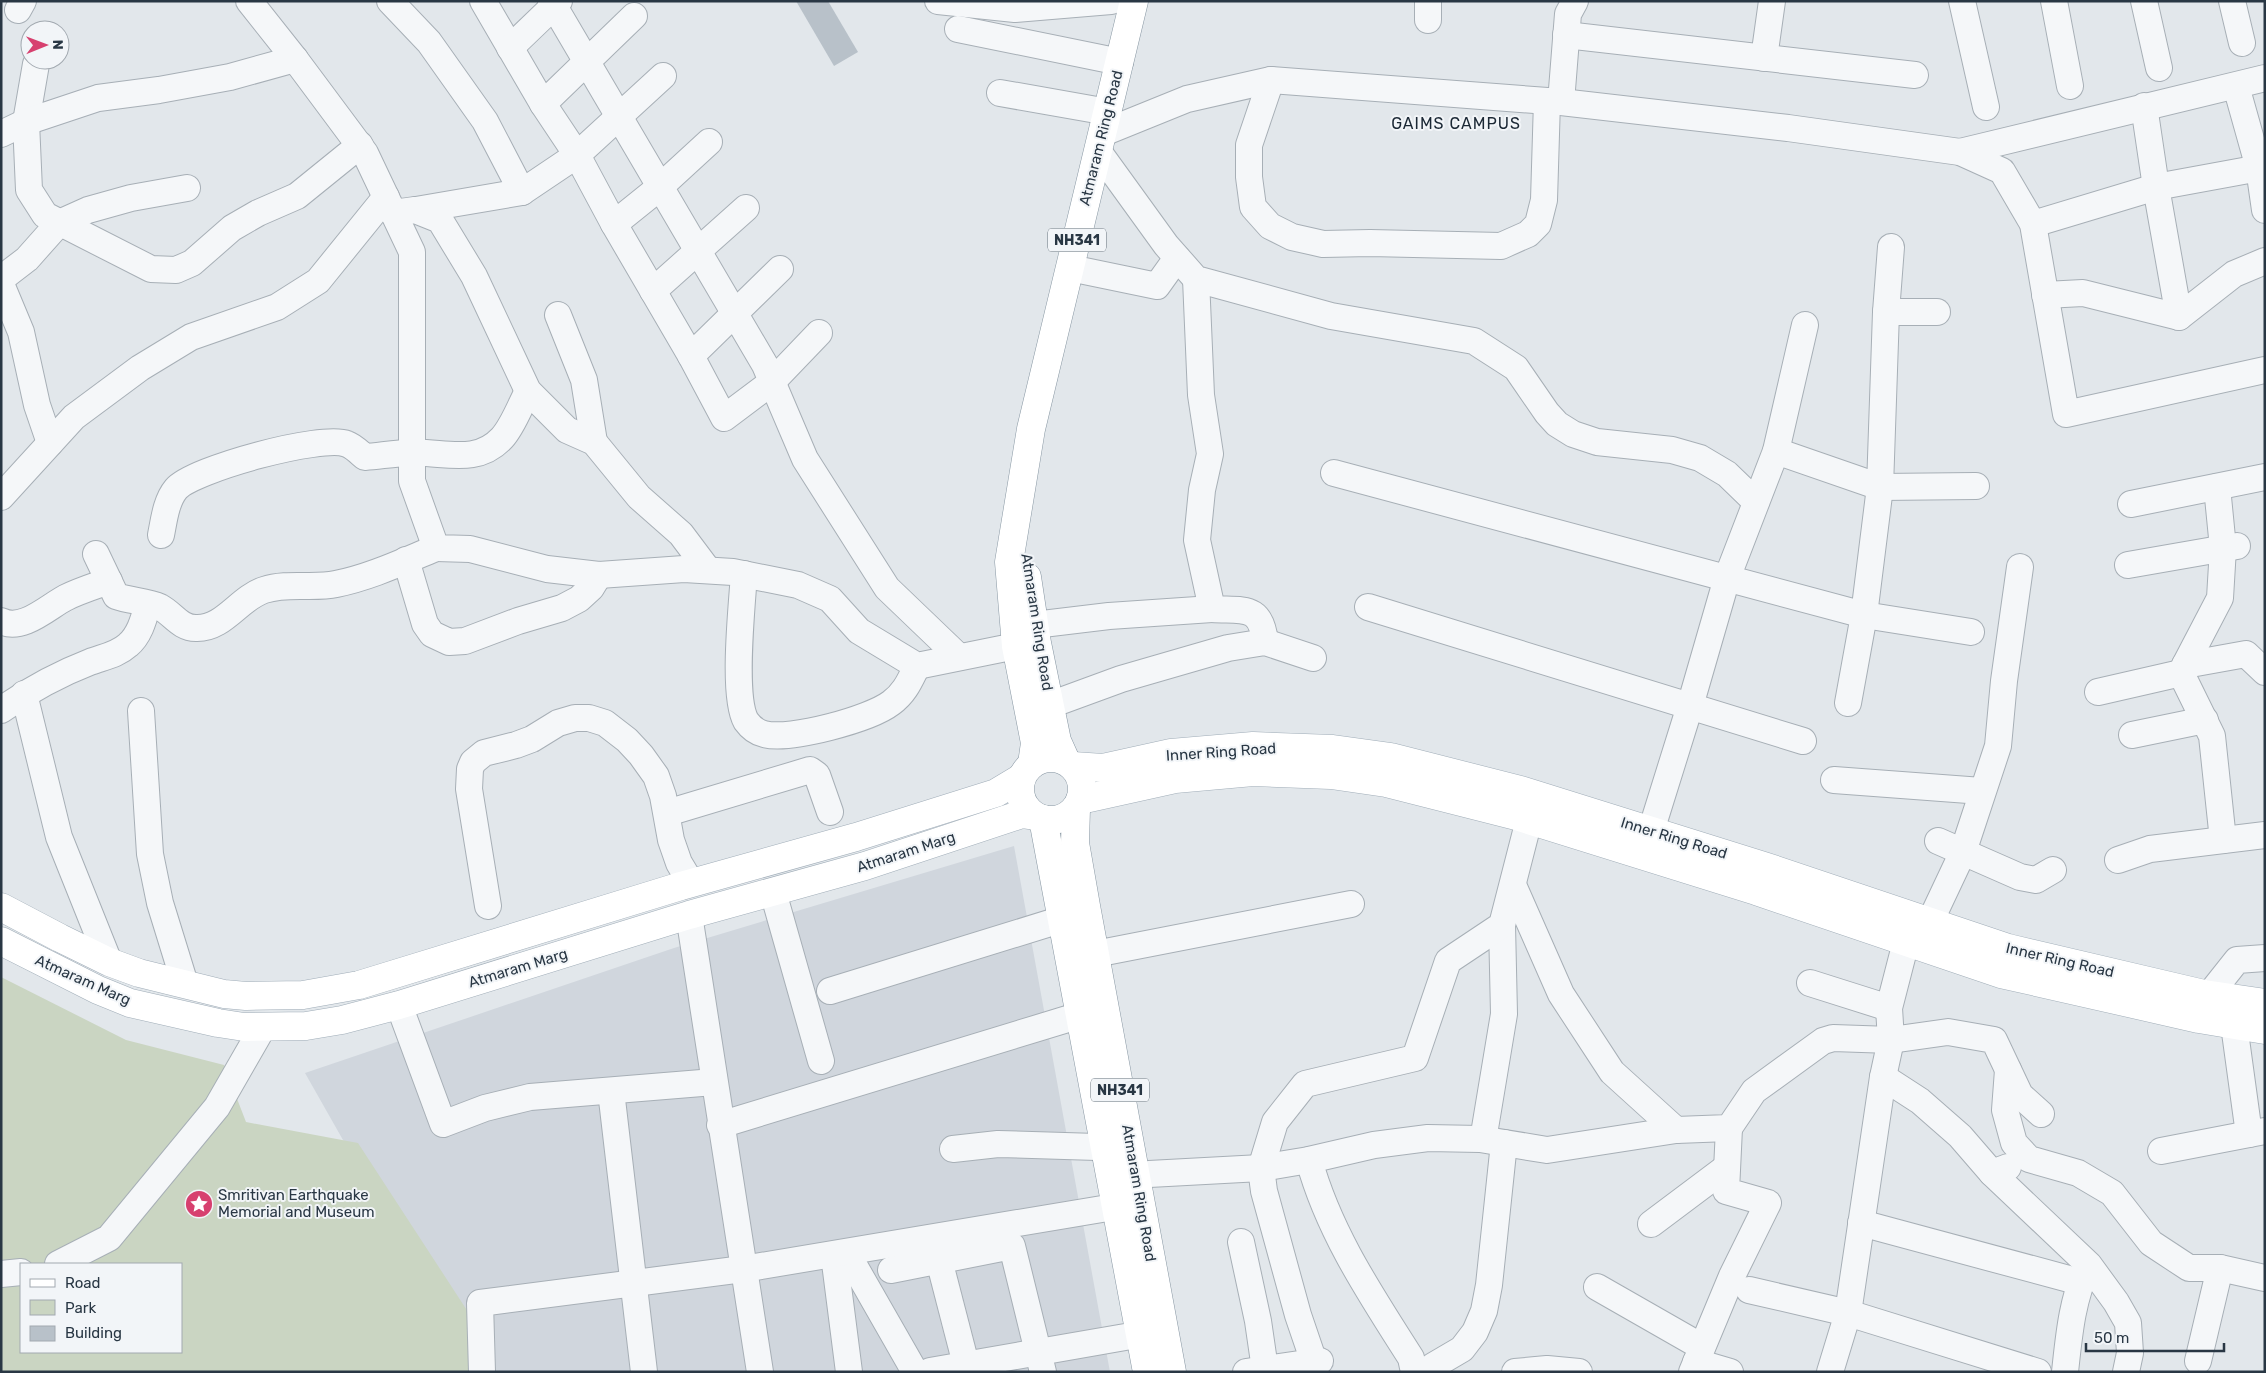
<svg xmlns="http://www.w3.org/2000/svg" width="2266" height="1373" viewBox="0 0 2266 1373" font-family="Rubik,sans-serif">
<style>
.built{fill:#d0d6dd}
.green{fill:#cad5c2;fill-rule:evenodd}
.building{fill:#b8c1c9}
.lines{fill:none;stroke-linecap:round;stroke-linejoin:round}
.minor-casing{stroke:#a7afb6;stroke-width:28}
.major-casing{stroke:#a0adb8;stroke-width:29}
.highway-casing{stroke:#8897a3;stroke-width:29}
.minor{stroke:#f5f7f9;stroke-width:26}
.major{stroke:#fff;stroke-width:28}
.highway{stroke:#fff;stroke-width:28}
.labels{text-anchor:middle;stroke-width:4;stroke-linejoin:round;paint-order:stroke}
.shield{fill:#f2f5f8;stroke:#65707a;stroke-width:1}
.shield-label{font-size:14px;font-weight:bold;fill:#293744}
.street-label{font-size:15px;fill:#293744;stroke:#f2f5f8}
.poi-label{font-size:15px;fill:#293744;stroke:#f2f5f8;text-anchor:start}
.neighbourhood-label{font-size:16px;letter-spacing:1px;fill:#1b2835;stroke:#f2f5f8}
</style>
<rect width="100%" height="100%" fill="#e2e7eb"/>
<polygon class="built" points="1014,846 1110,1372 474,1372 468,1326 343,1140 305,1073 674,948"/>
<path class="green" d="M1,977L126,1040L224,1065L246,1122L358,1143L472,1318L481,1372H1ZM21,1264H181V1352H21Z"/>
<polygon class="building" points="796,1 828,1 858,52 834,66"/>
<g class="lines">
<defs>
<g id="minor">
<polyline points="249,1 295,59 365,153 412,252 412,481 436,548 470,549 547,569 599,575 684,569 733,572 798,585 830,599 859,631 917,666 1006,648"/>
<polyline points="390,1 429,42 485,121 522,192"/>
<polyline points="483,1 543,104 577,155 614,224 691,356 724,418 772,382 819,333"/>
<polyline points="551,1 765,365 805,459 887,588 959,657"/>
<polyline points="938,1 1015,9 1111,1"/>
<polyline points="1962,1 1986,107"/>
<polyline points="2054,1 2070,86"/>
<polyline points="2144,1 2159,68"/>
<polyline points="2232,1 2242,43"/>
<polyline points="18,10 23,1"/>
<polyline points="1428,20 1428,1"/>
<polyline points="958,29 1120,62"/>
<polyline points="1566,35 1915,75"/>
<polyline points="510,48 559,1"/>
<polyline points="1764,58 1772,1"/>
<polyline points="36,64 26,122 29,190 45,215 151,269 176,270 192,263 232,228 258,213 297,196 360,145"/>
<polyline points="1271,80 1249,145 1249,177 1253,207 1270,226 1292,237 1323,244 1370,243 1501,246 1528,234 1538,224 1544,200 1547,101"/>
<polyline points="2236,86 2259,168 2265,210"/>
<polyline points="1000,93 1108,112"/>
<polyline points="1561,102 1568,14 1575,1"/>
<polyline points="543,104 634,16"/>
<polyline points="2144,106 2156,187 2179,317"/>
<polyline points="1103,133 1187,99 1271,80 1561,102 1788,128 1960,152 2002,171 2033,224 2066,414 2265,370"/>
<polyline points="1,134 26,122 98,98 159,90 230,77 295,59"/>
<polyline points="1098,151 1166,245 1196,279 1331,316 1474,341 1516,368 1547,413 1557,424 1573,434 1597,442 1672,450 1700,458 1727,474 1756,502"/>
<polyline points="1960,152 2265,78"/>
<polyline points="416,210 522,192 577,155 663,76"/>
<polyline points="393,213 415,210 440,220 474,276 528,391 567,430 594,442 639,497 681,534 708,570"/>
<polyline points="614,224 660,187 709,142"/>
<polyline points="2033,224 2156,187 2265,167"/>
<polyline points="1070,268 1157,286 1177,258"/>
<polyline points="1,279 27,259 59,223 88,210 131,198 187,188"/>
<path d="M1196,279L1201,395L1210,454L1202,490L1197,540L1212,609C1244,611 1261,604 1265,642"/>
<polyline points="1,284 21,332 37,405 50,443"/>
<polyline points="653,291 746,208"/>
<polyline points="2045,295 2083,293 2179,317 2234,274 2265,261"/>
<polyline points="1886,312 1937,312"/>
<polyline points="558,315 584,380 594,442"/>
<polyline points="691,356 780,269"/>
<polyline points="1776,451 1880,487 1976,486"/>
<polyline points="1334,473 1864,615 1971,632"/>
<polyline points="1,497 74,417 140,368 191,337 277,307 318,281 386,197"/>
<polyline points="2131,504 2265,477"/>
<path d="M161,535C164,520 166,501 176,489C193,469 322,434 347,444C353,446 360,453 365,457C380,456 396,453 411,453C443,451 476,466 502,438C513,426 520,406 528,391"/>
<path d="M96,554L116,596C130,601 147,601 160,607C173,614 180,628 196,628C224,629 239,598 264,590C288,582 313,589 336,584C371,577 404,561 436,548"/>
<polyline points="406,560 425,624 432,634 449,642 465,641 518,621 562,608 579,599 591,588 599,575"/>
<polyline points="2128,565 2237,546"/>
<path d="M744,574C742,605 732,696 746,721C751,728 756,732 764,734C790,741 870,719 891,703C905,693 910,680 917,666"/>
<polyline points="1368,607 1803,741"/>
<path d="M1,621C22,632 48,607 65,598C79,591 95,586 109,581"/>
<polyline points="1034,625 1109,616 1212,609"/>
<polyline points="2185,665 2220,598 2223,548 2217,487"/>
<polyline points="2181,673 2212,736 2223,840"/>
<polyline points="2098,692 2181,673 2185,665 2246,654 2265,672"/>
<polyline points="24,694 59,837 109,962"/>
<polyline points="1848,703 1864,615 1880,487 1886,312 1891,247"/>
<polyline points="1050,705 1121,679 1228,648 1265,642 1313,658"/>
<path d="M1,710C28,691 59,674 90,662C103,657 117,655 128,645C140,635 144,618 148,604"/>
<polyline points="141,711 150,854 160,903 185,984"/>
<polyline points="2132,735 2205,720"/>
<polyline points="1834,780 1982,791"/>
<polyline points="667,813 810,770 817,775 830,812"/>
<polyline points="1651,831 1690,706 1727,578 1776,451 1805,325"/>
<polyline points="1938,841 2020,877 2036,880 2053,870"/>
<polyline points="2118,860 2150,849 2265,835"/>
<polyline points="1513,885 1561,994 1612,1072 1676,1130"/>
<polyline points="773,892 821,1061"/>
<polyline points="488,906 469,789 470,769 473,762 484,753 516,745 532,739 558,723 575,718 589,718 605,723 627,740 641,755 656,776 663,796 671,840 679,863 691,883"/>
<polyline points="689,915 760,1372"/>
<polyline points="1930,922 1963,852 1998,746 2004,681 2020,567"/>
<polyline points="1095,954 1351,904"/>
<polyline points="1810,983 1889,1008"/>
<polyline points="830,991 1063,919"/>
<polyline points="2210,994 2237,960 2265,958"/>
<polyline points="399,1005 443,1124 485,1108 530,1097 714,1082"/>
<polyline points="2234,1025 2249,1134"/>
<polyline points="2008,1070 2005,1110 2014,1143 2029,1159 2078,1173 2112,1193 2151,1243 2189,1268 2220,1268 2265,1278"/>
<polyline points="1883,1077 1920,1101 1960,1136 1992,1173 2008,1167"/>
<polyline points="611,1091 644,1372"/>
<polyline points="720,1125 1074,1017"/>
<polyline points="1485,1128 1504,1014 1502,925"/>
<polyline points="953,1149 998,1144 1097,1147"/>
<polyline points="2161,1151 2265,1131"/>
<path d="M1309,1160C1329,1233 1371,1295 1411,1358L1414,1372"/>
<polyline points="1992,1173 2089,1265 2116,1302 2128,1323 2130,1353 2126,1372"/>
<polyline points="1149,1174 1261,1168 1309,1160 1374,1145 1428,1138 1480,1139 1547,1150 1676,1130 1729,1128 1754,1091 1823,1041 1833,1038 1891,1040 1948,1032 1994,1040 2020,1095 2041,1114"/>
<polyline points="1861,1223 2080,1282"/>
<polyline points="1651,1224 1727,1167"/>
<polyline points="1241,1242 1258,1321 1265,1369"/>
<polyline points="847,1253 915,1372"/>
<polyline points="834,1255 849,1372"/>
<polyline points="939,1260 968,1372"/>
<polyline points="58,1264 109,1238 217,1107 263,1027"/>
<polyline points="891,1270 1012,1246 1043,1372"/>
<polyline points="1,1274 21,1272"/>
<polyline points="1597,1287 1702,1347"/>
<polyline points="1749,1290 1848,1313 2038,1372"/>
<polyline points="2198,1361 2220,1268"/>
<polyline points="1314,1362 1298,1315 1264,1191 1261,1168 1275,1122 1305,1084 1415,1058 1448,961 1502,925 1529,820"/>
<polyline points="1696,1362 1730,1372"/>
<polyline points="1433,1366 1462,1349 1475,1332 1484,1311 1489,1285 1504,1143"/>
<polyline points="930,1371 1131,1336"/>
<polyline points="482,1372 480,1303 743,1269 1108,1208"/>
<polyline points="1246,1372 1320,1361"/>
<polyline points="1515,1372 1547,1369 1579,1372"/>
<polyline points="1692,1372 1732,1276 1768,1203 1726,1191 1729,1128"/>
<polyline points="1830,1372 1848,1313 1883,1077 1891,1040 1889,1008 1906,942"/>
<path d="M2065,1372C2069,1335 2072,1299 2088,1266"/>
</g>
<g id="major">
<polyline points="1073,766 1103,768 1171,753 1253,746 1333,749 1391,757 1524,791 1764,866 2008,948 2204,994 2265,1003"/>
<polyline points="1080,800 1175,779 1253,772 1331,775 1386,783 1516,816 1756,891 2001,974 2199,1019 2265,1030"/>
<polyline points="1,907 60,938 109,962 139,973 224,994 246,996 303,995 359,985 681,886 856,837 996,793 1021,778"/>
<polyline points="1,941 98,990 130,1003 218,1023 244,1027 306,1026 342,1020 399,1005 689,915 865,866 1022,814 1035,816"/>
</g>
<g id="highway">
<polyline points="1027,577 1037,643 1057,741 1066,761"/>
<circle cx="1051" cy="789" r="31"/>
<polyline points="1032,764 1035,743 1016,646 1009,562 1031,429 1134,1"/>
<polyline points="1076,808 1075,843 1086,906 1172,1372"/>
<polyline points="1043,819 1147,1372"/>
</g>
</defs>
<use href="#minor" class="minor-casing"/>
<use href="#major" class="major-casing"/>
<use href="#highway" class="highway-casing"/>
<use href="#minor" class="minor"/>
<use href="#major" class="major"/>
<use href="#highway" class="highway"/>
</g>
<defs>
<symbol id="sight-disc" viewBox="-11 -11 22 22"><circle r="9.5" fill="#d7406f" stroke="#f2f5f8"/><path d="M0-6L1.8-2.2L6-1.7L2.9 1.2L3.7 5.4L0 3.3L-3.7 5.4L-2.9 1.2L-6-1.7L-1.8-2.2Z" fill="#fff"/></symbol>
</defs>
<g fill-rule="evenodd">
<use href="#sight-disc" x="183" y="1188" width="32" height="32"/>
</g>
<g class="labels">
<g class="shield">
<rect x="1048" y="228.5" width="58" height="23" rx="4"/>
<rect x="1091" y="1078.5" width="58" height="23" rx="4"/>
</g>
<g class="shield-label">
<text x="1077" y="245">NH341</text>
<text x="1120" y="1095">NH341</text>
</g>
<g class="street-label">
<text transform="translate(1101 138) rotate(-76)" y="5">Atmaram Ring Road</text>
<text transform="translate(1037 622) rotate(81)" y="5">Atmaram Ring Road</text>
<text transform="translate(1221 752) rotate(-4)" y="5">Inner Ring Road</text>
<text transform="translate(1674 838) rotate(17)" y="5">Inner Ring Road</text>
<text transform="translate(906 852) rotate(-18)" y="5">Atmaram Marg</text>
<text transform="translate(2060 960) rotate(13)" y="5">Inner Ring Road</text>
<text transform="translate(518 968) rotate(-17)" y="5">Atmaram Marg</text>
<text transform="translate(83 980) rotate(24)" y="5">Atmaram Marg</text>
<text transform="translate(1139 1193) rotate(80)" y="5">Atmaram Ring Road</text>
</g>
<g class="poi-label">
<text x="218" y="1200">Smritivan Earthquake<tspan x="218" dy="17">Memorial and Museum</tspan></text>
</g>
<g class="neighbourhood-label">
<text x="1456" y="129">GAIMS CAMPUS</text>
</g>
</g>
<rect width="2266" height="1373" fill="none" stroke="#293744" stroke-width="5"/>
<rect x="20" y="1263" width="162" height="90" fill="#f2f5f8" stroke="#a2a9b0"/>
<rect x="30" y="1279" width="25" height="8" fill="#ffffff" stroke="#a2a9b0"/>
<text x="65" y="1288" font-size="15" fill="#293744">Road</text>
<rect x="30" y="1300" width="25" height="15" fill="#cad5c2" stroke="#a2a9b0"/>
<text x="65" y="1313" font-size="15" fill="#293744">Park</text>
<rect x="30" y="1326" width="25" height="15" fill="#b8c1c9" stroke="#a2a9b0"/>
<text x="65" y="1338" font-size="15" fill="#293744">Building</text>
<g transform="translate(45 45) rotate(89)"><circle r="24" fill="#f2f5f8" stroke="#a2a9b0"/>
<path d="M0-4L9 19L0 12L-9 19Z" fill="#d7406f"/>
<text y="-8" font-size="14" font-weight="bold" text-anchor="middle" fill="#293744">N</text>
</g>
<path d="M2086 1343v8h138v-8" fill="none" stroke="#293744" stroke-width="2.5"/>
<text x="2094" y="1343" font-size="15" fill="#293744" stroke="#f2f5f8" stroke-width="4" paint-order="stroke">50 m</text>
</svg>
